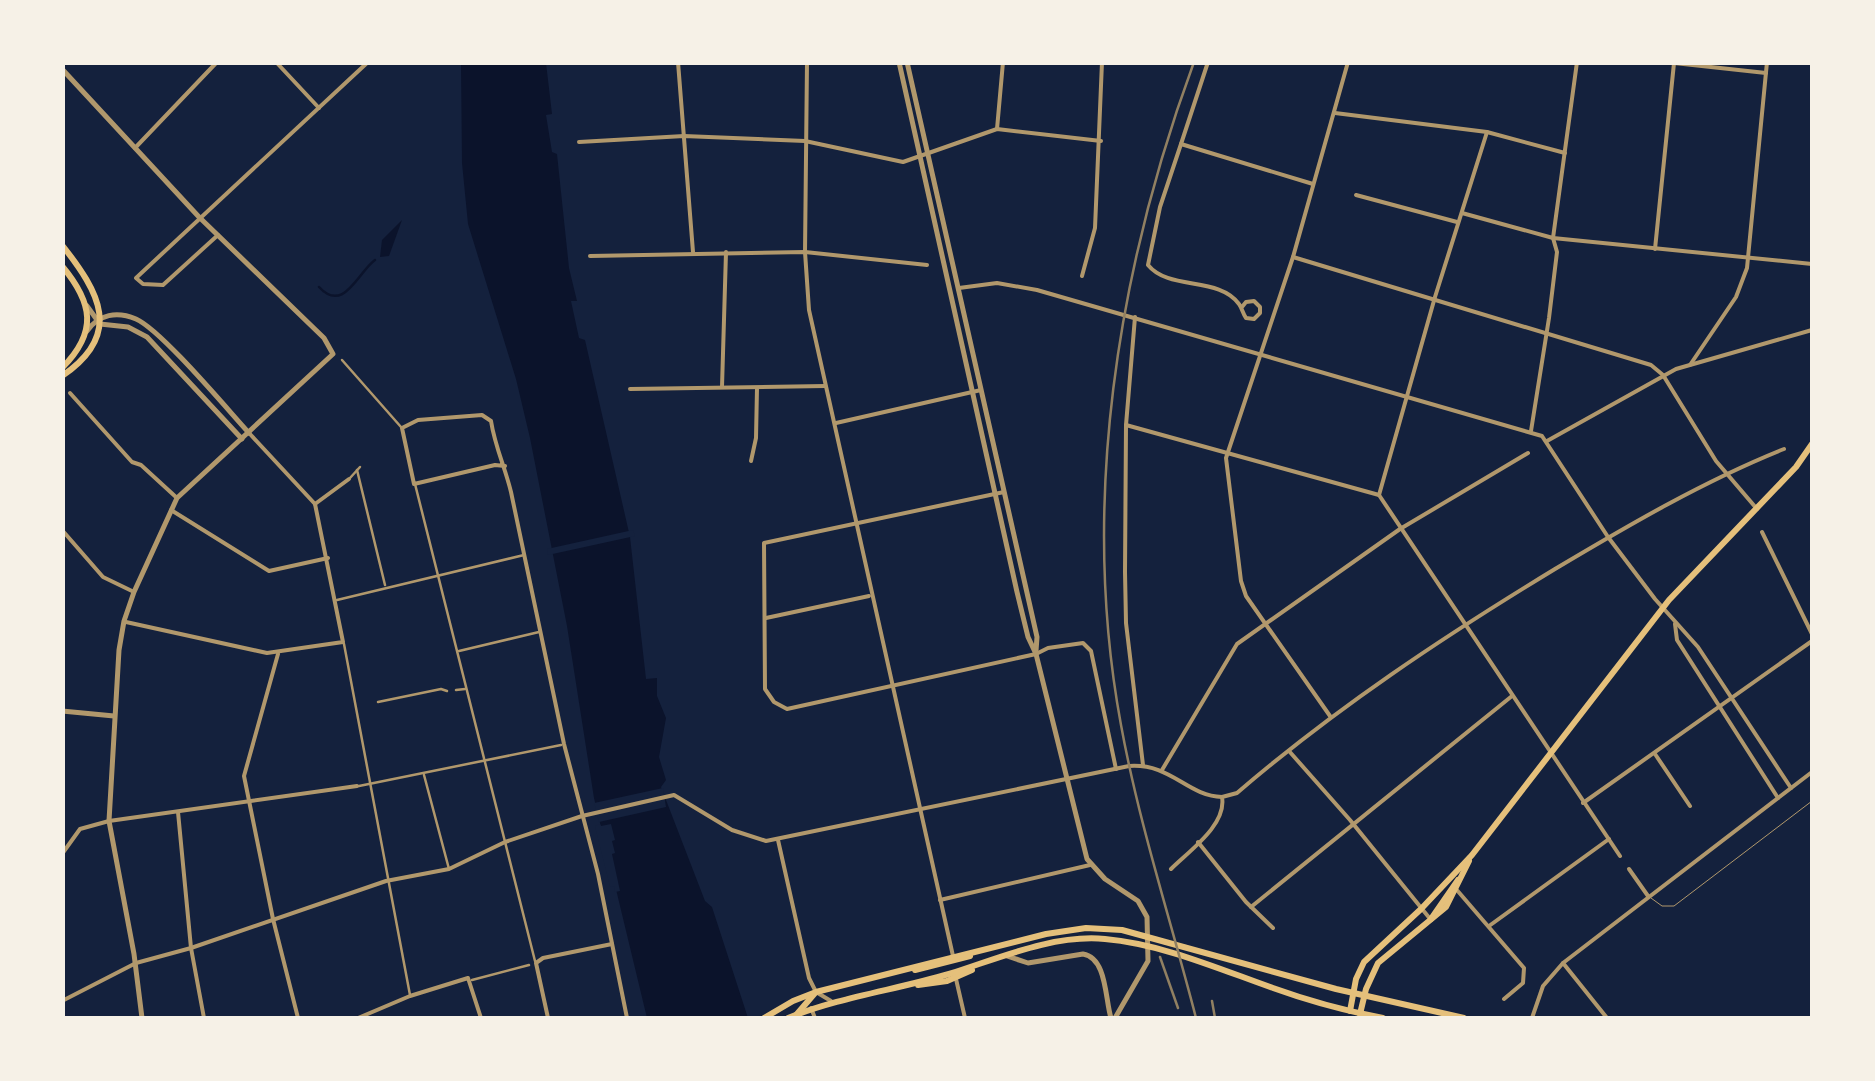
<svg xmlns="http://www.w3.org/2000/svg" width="1875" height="1081" viewBox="0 0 1875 1081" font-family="Signika,sans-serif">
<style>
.water{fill:#0b132b}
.pier{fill:#14213d}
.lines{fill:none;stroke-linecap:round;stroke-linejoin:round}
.stream{stroke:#0b132b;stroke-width:2.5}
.service{stroke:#b1986c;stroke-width:1}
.pedestrian{stroke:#b1986c;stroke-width:2.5}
.minor{stroke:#b1986c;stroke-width:4}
.tertiary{stroke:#b1986c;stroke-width:5}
.trunk{stroke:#e5c07b;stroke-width:6}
.rail{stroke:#918062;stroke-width:2.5}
</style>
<rect width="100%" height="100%" fill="#14213d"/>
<g class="water">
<polygon points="461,63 546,63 552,114 546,115 552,152 557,154 569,268 577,301 571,301 579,338 585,340 630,537 646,679 657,678 657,696 666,718 659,757 666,780 661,787 705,901 712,907 748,1018 647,1018 594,798 567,626 530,438 516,379 468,224 462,163"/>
<polygon points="402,220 389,256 380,257 382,240"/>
</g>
<g class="pier">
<polygon points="633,530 635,536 548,555 547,549"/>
<polygon points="663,788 666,807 599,822 594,803"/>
<polygon points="600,824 601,826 611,824 615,840 612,841 615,853 612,854 620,891 615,892 614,886 610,887 595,826"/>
</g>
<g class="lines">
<path class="stream" d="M319,287C344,314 358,272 375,260"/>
<polyline class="service" points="1651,898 1662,906 1674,906 1812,801"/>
<g class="pedestrian">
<polyline points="342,360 401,427"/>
<polyline points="357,470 385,585"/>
<polyline points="350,478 360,467"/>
<polyline points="415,484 535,961"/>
<polyline points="337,600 524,555"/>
<polyline points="344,644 410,995"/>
<polyline points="459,651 539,632"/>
<polyline points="456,690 465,689"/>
<polyline points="378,702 441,689 447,691"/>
<polyline points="424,775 449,869"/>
<polyline points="359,786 561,745"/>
<polyline points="472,980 529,965"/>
</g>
<g class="minor">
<polyline points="276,62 319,108"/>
<polyline points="678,62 693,252"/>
<polyline points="807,62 805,252 809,310 953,956"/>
<polyline points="1208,62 1181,144 1313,184"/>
<polyline points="1665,62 1766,73"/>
<polyline points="1335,113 1487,132 1565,153"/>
<polyline points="997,129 1003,62"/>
<polyline points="579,142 684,136 805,141 903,162 997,129 1101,141"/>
<path d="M1181,144L1160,207L1148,265C1169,291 1219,276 1239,304C1242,308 1243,314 1246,318L1254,319L1260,313V307L1254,301L1246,302L1242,307"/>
<polyline points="135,148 217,62"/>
<polyline points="1356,195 1457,222"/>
<polyline points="1462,213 1553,238 1812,264"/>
<polyline points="218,235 163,285 143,284 136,278 368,62"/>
<polyline points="1655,249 1674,63"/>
<polyline points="590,256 805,252 927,265"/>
<polyline points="1293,257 1651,365 1663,375 1716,461 1757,509"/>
<polyline points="1082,276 1095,228 1102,62"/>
<polyline points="959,288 997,283 1037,290 1542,436 1608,537 1655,599 1698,647 1791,788"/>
<polyline points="1135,317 1126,425 1125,572 1126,623 1143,765"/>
<polyline points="1690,365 1736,297 1747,268 1767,62"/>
<polyline points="722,387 726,252"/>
<polyline points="630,389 825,386"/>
<polyline points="70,393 132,462 141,465 177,498"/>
<polyline points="836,423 981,390"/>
<polyline points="1126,425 1379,495 1620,856"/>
<polyline points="1531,431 1549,318 1557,252 1553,238 1577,62"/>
<polyline points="1547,441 1676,369 1812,330"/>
<polyline points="751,461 756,438 757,388"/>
<path d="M505,466L495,465L414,484L402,428L418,420L482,415L491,421C495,447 505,467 511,492L564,744L598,874L627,1018"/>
<polyline points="1004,492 764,543 765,689 774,702 787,709 1036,654 1048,648 1083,643 1091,651 1116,769"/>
<polyline points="1379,495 1435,297 1487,132"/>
<polyline points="315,504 349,479"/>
<polyline points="171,510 269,571 328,558"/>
<polyline points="62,530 103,577 134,592"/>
<polyline points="1762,532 1812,634"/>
<polyline points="766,618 869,596"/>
<polyline points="126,622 267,653 343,642 315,504 249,433"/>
<polyline points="1675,624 1677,640 1778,798"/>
<polyline points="278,654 244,776 273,919 298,1018"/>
<polyline points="1330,716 1246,596 1241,581 1226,458 1293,257 1348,62"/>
<polyline points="1289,751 1350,820 1431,920"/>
<polyline points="1655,754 1690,806"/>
<polyline points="1162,770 1237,644 1400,529 1528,453"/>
<polyline points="1583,803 1812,641"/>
<polyline points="178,812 191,948 204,1018"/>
<polyline points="778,840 809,978 816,992 831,1001"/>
<polyline points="1198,842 1246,902 1273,928"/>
<polyline points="62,854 80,829 109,821 357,786"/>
<path d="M1171,869C1189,851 1227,825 1222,797L1237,793C1336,708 1443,637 1555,569C1629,525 1704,481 1784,449"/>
<polyline points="1629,869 1648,896"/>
<polyline points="1456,889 1524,968 1523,983 1504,999"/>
<polyline points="940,900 1090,865"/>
<polyline points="1251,907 1512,696"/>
<polyline points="1489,926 1609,839"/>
<polyline points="1563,963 1607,1018"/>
<polyline points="956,979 965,1018"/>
<path d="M62,1001L136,963L191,948L386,881L449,869L505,842L582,816L674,795L732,830L766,841L1129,766C1171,763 1187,796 1222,797"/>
<polyline points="811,1008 815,1018"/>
<polyline points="358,1018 410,996 468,978 481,1018"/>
<polyline points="548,1018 536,963 543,958 612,944"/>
<polyline points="1532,1018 1543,986 1563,963 1812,772"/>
</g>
<g class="tertiary">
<polyline points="899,62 1017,592 1028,637 1036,654 1087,859 1105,879 1138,901 1147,917 1148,961 1115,1018"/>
<polyline points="907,62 1037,637 1036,651"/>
<polyline points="62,69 199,217 324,338 333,354 177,498 134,592 124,621 119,650 109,821 134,954 142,1018"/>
<polyline points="87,306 100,324 128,327 147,337 242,439"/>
<path d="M87,331C99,314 117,311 136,319C161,330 227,409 249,433"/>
<polyline points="62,711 114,716"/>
<path d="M1007,956L1028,963L1083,954C1107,958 1105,999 1111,1018"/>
</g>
<g class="trunk">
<path d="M62,245C99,292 124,334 62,376"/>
<path d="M62,266C93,303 98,332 62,368"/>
<polyline points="1431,919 1458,880"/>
<polyline points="915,970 970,956"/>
<polyline points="918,985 947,981 972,970"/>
<polyline points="1350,1011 1356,979 1364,962 1421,909 1472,855 1669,600 1796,467 1812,444"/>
<polyline points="797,1014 815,993"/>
<polyline points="1360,1014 1366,989 1378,963 1446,907 1469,861"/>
<polyline points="764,1018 793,1001 816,992 1046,934 1086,928 1122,930 1336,989 1464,1018"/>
<path d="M788,1018C840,997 895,990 949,974C997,959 1053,934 1105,939C1162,944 1219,969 1273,988C1309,1001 1346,1011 1383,1018"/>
</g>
<g class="rail">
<path d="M1194,62C1117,271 1080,504 1121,725C1139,824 1171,921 1196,1018"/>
<polyline points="1160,957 1178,1008"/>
<polyline points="1212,1001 1215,1018"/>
</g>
</g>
<rect width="1875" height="1081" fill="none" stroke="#f6f1e7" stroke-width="130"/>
</svg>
